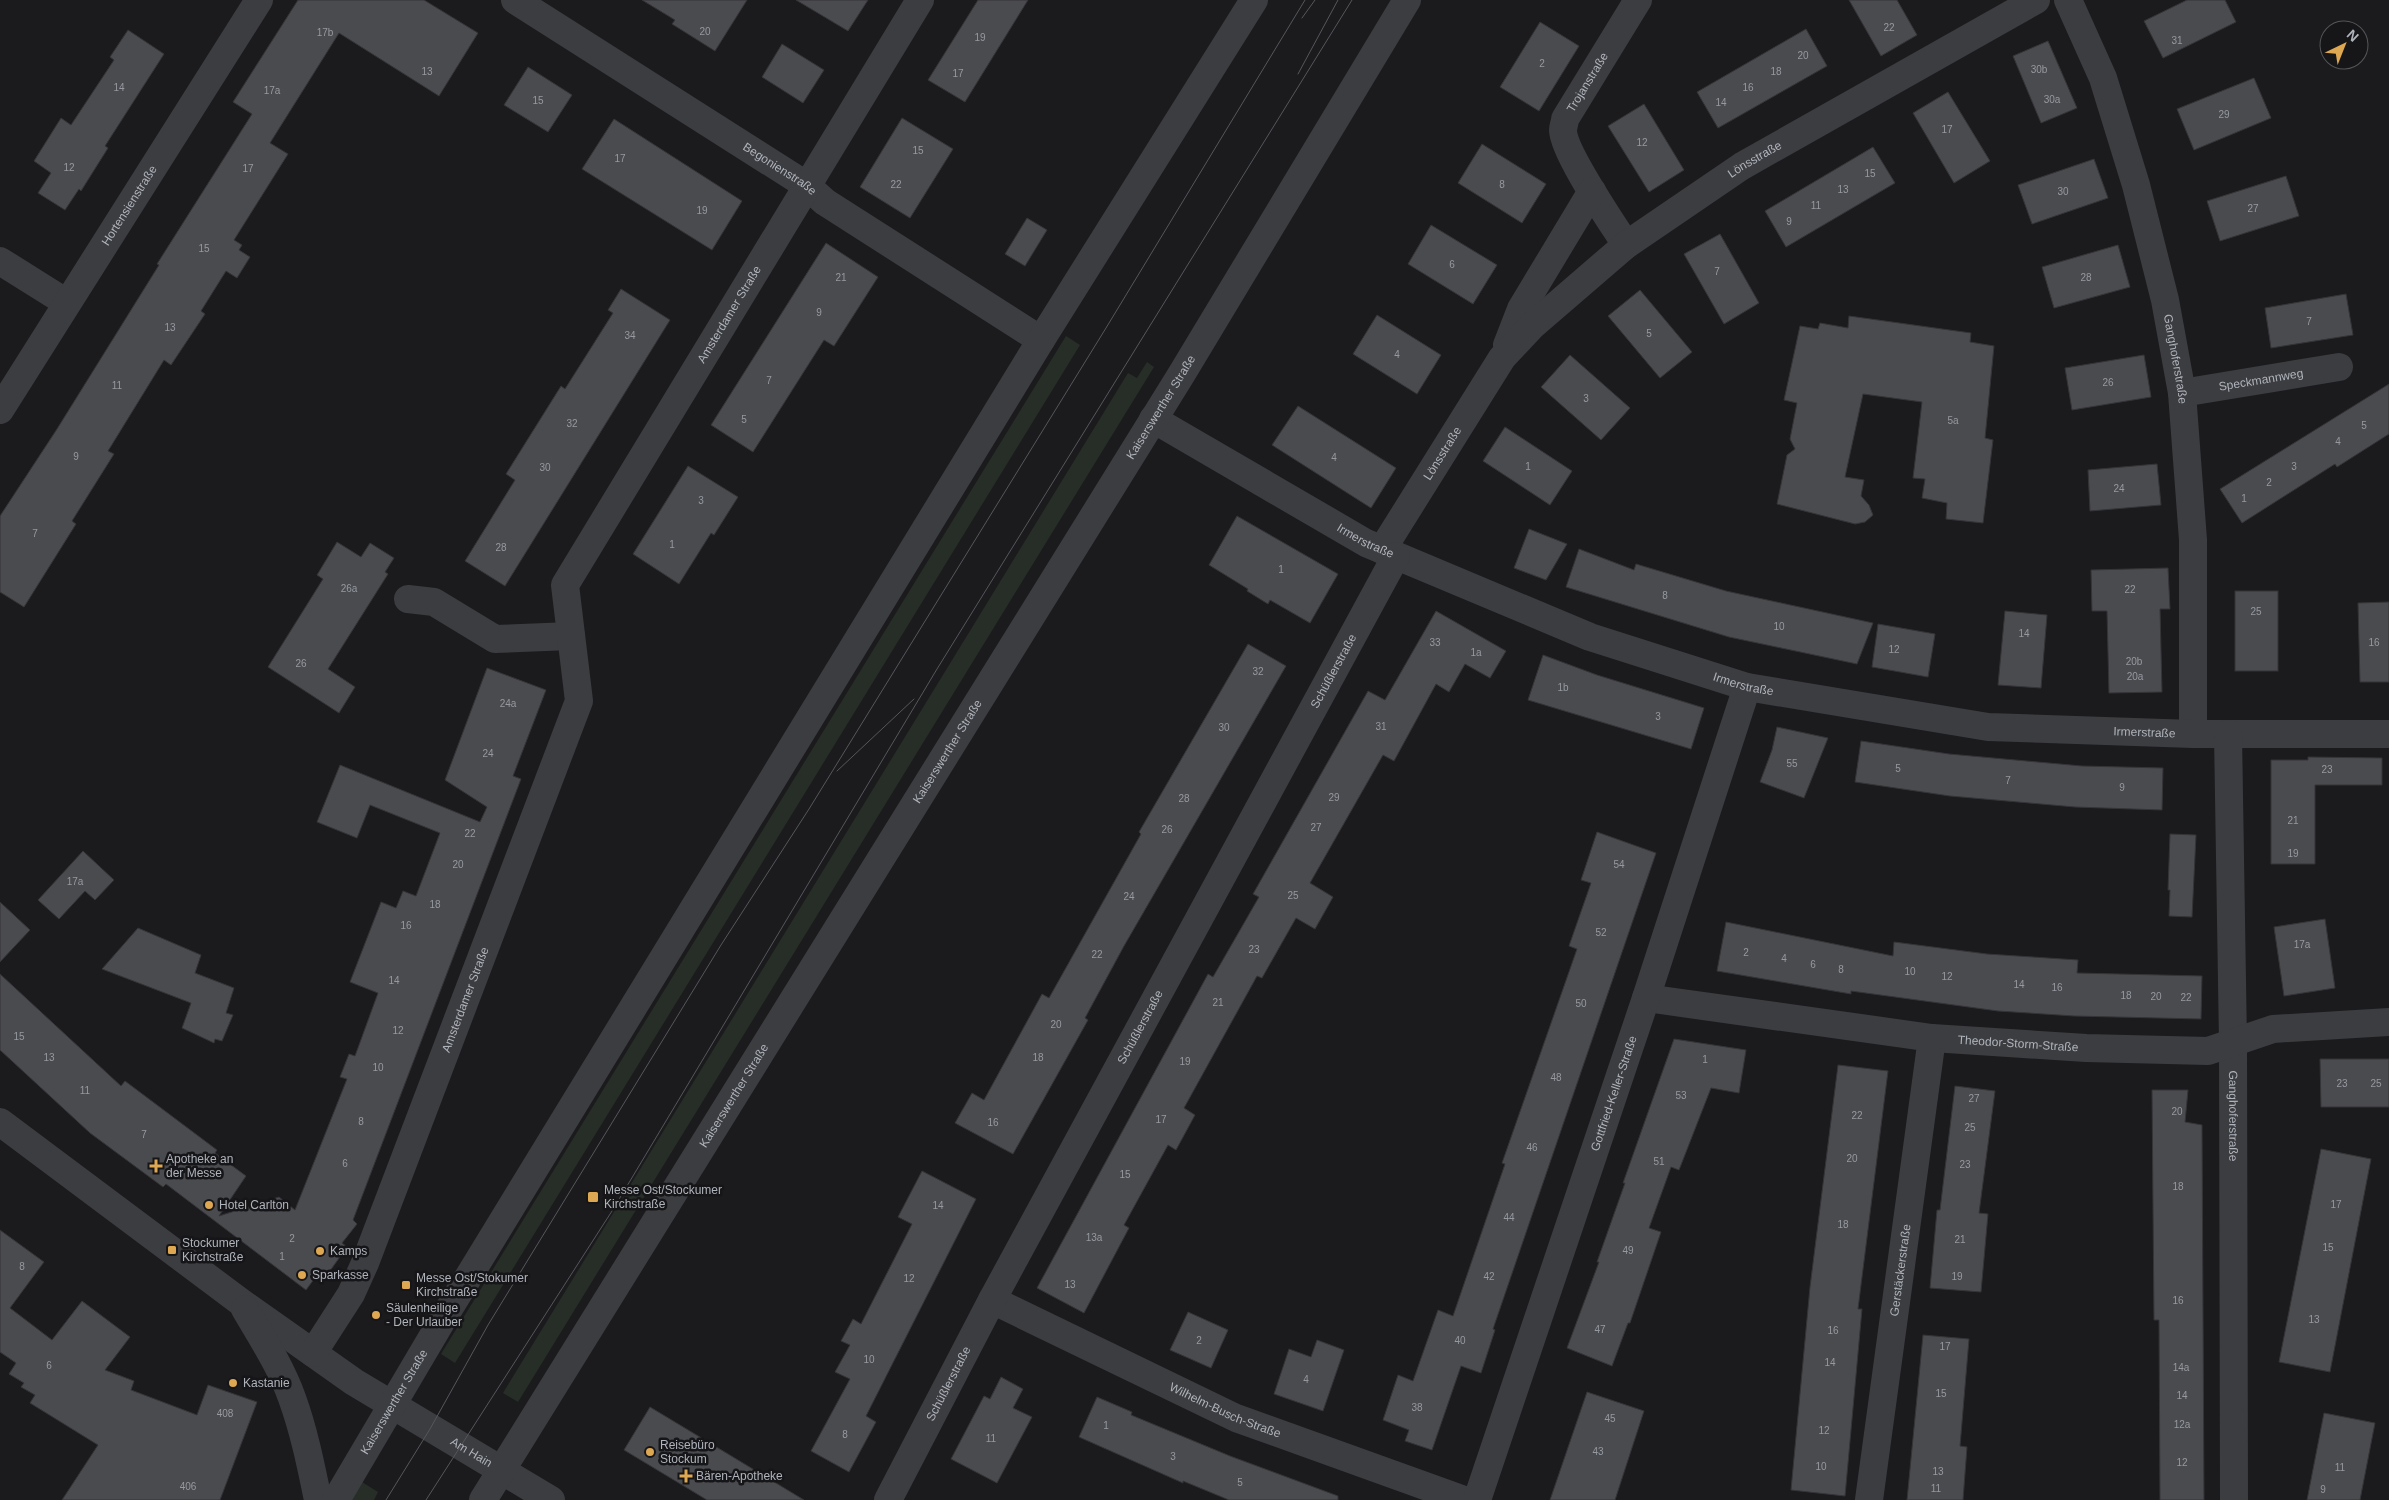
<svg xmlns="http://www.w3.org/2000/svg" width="2389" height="1500" viewBox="0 0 2389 1500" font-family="Helvetica,sans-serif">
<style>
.green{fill:#272e28}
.building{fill:#4a4b4f;stroke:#353538}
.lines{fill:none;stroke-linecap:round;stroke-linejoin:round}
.minor{stroke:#3c3d41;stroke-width:28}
.tram{stroke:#55575c;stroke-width:1}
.poi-dot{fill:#dea752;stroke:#161618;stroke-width:2}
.labels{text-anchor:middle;stroke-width:5;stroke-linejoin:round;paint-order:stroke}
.number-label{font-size:10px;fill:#9699a0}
.street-label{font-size:12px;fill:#afb3bb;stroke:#161618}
.poi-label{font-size:12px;fill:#afb3bb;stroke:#161618;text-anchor:start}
</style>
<rect width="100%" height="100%" fill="#1b1b1d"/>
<g class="green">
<polygon points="1066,336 1080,345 455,1363 441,1354"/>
<polygon points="1147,362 1154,367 518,1402 503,1393 1128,373 1137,378"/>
<polygon points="362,1482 378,1492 374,1500 351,1500"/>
</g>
<g class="building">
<polygon points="298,0 424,0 478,33 439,96 339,33 270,143 288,154 234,240 242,245 239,250 250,257 237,278 226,271 201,311 205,314 171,365 164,360 108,451 114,454 72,521 76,524 24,607 0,592 0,516 57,429 159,265 157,264 252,114 233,102"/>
<polygon points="642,0 747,0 715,51 672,24 675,20"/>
<polygon points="796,0 868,0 848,31"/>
<polygon points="978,0 1028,0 965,102 928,80"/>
<polygon points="1849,0 1897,0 1917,35 1881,56"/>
<polygon points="2187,0 2225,0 2236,22 2163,58 2144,21"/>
<polygon points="1540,22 1579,46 1539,111 1500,87"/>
<polygon points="1806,29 1827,66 1718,128 1697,92"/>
<polygon points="128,30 164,54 105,146 108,148 81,191 79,189 65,210 38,193 51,173 34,161 61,118 71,125 114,60 110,57"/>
<polygon points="2048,41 2077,108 2041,123 2013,56"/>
<polygon points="782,44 824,70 803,103 762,77"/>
<polygon points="528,67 572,95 548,132 504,105"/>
<polygon points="2254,78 2271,118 2194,150 2177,109"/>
<polygon points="1948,92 1990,161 1954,183 1913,113"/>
<polygon points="1644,104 1684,170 1649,192 1608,126"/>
<polygon points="902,118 953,149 910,218 860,187"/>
<polygon points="614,119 742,201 712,250 582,169"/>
<polygon points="1482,144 1546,184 1522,223 1458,183"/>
<polygon points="1873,147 1895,183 1786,247 1765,211"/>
<polygon points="2094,159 2108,198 2032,224 2018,185"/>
<polygon points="2286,176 2299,216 2220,241 2207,201"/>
<polygon points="1027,218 1047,230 1025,266 1005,254"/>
<polygon points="1431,225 1497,265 1473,304 1408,264"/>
<polygon points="1720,234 1759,303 1724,324 1684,254"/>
<polygon points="826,243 878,277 834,346 824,340 753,452 711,425"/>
<polygon points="2118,245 2130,287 2054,308 2042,267"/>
<polygon points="621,289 670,320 505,586 465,561 515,480 506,474 561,386 565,389 613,313 608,310"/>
<polygon points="1640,290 1692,352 1660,378 1608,316"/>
<polygon points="2346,294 2353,335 2271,348 2265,308"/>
<polygon points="1377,315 1441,355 1417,394 1353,354"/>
<polygon points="1849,316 1971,333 1970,342 1994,346 1985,438 1993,440 1983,523 1946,519 1947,503 1922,498 1925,479 1913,478 1922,402 1863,394 1845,477 1864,480 1861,496 1869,505 1873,515 1865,522 1855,524 1777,504 1787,455 1795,449 1790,439 1797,403 1784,400 1800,326 1818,329 1820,323 1848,328"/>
<polygon points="1570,355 1630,408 1601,440 1541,387"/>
<polygon points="2144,355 2151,397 2072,410 2065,368"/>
<polygon points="2389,384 2389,434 2337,467 2335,464 2242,523 2220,489"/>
<polygon points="1298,406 1396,468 1371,508 1272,445"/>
<polygon points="1505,427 1572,471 1550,505 1483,461"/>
<polygon points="2157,464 2161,505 2090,511 2088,470"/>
<polygon points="688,466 738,497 714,535 711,533 679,584 633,554"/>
<polygon points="1237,516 1338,574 1310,623 1270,600 1268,604 1247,591 1248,589 1209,565"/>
<polygon points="1529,529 1567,544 1546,580 1514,568"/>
<polygon points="337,542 361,557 370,543 394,558 385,572 388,574 328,669 355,687 339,713 268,667 323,579 317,575"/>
<polygon points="1579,549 1634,570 1636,564 1726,591 1873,623 1857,664 1729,637 1566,587"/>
<polygon points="2168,568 2170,609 2160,609 2162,692 2109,693 2107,611 2092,611 2091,570"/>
<rect x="2235" y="591" width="43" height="80"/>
<polygon points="2389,602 2389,682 2360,682 2358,603"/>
<polygon points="1436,611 1506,651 1490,678 1465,664 1449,692 1436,684 1394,761 1383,755 1310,883 1333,897 1315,929 1296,918 1262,978 1257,976 1184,1108 1195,1115 1176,1150 1168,1145 1124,1225 1129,1228 1084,1313 1037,1288 1208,974 1213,977 1259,897 1253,894 1368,691 1385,700"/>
<polygon points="2005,611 2047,615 2041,688 1998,685"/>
<polygon points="1878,624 1935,634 1928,677 1872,667"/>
<polygon points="1248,644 1286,666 1124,946 1085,1018 1088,1020 1013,1154 955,1123 972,1093 984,1100 1042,994 1049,998 1141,834 1139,832"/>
<polygon points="1543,655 1597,675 1704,708 1691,749 1528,700"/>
<polygon points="487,668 546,690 513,776 521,779 353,1220 357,1224 342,1243 347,1247 327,1275 320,1271 306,1290 166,1184 163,1187 90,1133 0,1050 0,974 121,1086 125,1081 217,1150 215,1153 246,1176 219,1216 279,1197 295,1210 347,1079 340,1077 349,1054 355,1056 378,993 350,982 381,902 396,908 403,891 416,896 440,833 370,805 357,838 317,822 340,765 480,822 487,807 445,780"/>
<polygon points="1777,727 1828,738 1804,798 1760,782 1772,750"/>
<polygon points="1861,741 1949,754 2082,766 2163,768 2162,810 2075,807 1950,796 1855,782"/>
<polygon points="2308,757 2382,758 2382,785 2315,785 2315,864 2271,864 2271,760 2308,760"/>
<polygon points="1597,832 1656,853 1493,1329 1495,1330 1481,1373 1461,1366 1432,1450 1405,1441 1409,1430 1383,1420 1398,1375 1413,1381 1438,1310 1453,1316 1505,1164 1502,1163 1577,949 1569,946 1591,883 1581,880"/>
<polygon points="2170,834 2196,835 2192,917 2169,916 2170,890 2168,890"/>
<polygon points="83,851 114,880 95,900 85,891 59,919 38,900"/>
<polygon points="0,902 30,930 0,962"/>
<polygon points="2325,919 2335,988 2284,996 2274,927"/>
<polygon points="1726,922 1893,956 1894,942 1987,954 2078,960 2077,973 2202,976 2201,1019 2074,1016 1998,1011 1851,991 1851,994 1717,971"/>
<polygon points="138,928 201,955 195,973 234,988 226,1013 233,1015 222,1041 215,1039 214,1043 182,1028 191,1003 102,969"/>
<polygon points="1674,1039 1746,1050 1739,1093 1711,1088 1679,1170 1671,1167 1649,1228 1661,1232 1630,1323 1628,1323 1612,1366 1567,1348 1599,1262 1597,1262 1625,1183 1623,1183"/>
<polygon points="2320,1059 2389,1059 2389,1107 2321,1107"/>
<polygon points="1838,1065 1888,1071 1858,1309 1862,1309 1845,1496 1791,1490 1810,1287"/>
<polygon points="1955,1086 1995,1091 1979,1213 1988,1214 1981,1292 1930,1288 1937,1210 1940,1210"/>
<polygon points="2152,1090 2188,1090 2185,1122 2202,1125 2204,1500 2160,1500 2159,1320 2154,1320"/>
<polygon points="2321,1149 2371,1159 2330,1372 2279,1362"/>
<polygon points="922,1171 976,1199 866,1416 876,1422 849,1472 811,1451 850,1379 835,1372 850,1345 841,1341 853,1319 861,1324 912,1224 898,1217"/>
<polygon points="0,1230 44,1262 10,1308 52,1340 82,1301 130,1337 105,1370 134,1381 131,1390 197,1415 208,1385 257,1402 220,1500 62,1500 98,1445 30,1403 35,1395 21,1387 24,1383 9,1374 16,1363 0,1352"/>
<polygon points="1188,1312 1228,1330 1211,1368 1170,1350"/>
<polygon points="1923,1335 1969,1339 1960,1446 1967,1447 1963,1500 1907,1500"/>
<polygon points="1317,1340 1344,1350 1323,1411 1274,1394 1289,1349 1311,1357"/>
<polygon points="1001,1377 1023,1389 1013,1408 1032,1417 997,1483 951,1459 984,1396 990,1399"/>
<polygon points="1587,1392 1644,1411 1615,1500 1550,1500"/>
<polygon points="1097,1397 1132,1412 1131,1415 1230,1456 1338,1496 1338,1500 1229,1500 1183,1481 1183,1483 1079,1437"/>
<polygon points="650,1407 733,1457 804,1500 707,1500 624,1450"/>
<polygon points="2324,1413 2375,1423 2360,1500 2307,1500"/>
</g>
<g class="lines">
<g class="minor">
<path id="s1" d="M515,0L806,185L825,202L1041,340"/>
<path id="s2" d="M2068,0L2103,78L2136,185L2165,300L2182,393L2193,540V734"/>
<path id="s3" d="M1626,245C1613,224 1563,152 1563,130C1563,127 1565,122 1565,119L1638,0"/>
<polyline points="0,261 67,303"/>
<polyline points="1507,345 1521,309 1592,191"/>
<path id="s4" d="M2182,393L2339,367"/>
<path id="s5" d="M0,410L259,0"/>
<path id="s6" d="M1153,419L1366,543L1590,637L1747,687L1988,727L2193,734H2389"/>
<path id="s7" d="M1382,550L1502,358L1532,326L1626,245L1742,166L2036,0"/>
<polyline points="408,599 434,602 495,639 571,636"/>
<path id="s8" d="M2228,734L2233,1043L2234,1500"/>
<path id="s9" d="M1646,998L1932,1038L2086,1048L2208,1051L2273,1029L2389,1022"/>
<path id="s10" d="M0,1122L242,1303L354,1382L551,1500"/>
<path id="s11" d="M992,1300L1236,1418L1464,1500"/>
<path d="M245,1309C262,1338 281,1367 292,1398C304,1431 311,1466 318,1500"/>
<path id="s12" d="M313,1353L351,1294L365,1263L579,701L565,585L920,0"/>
<path id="s13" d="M336,1500L447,1312L1041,340L1254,0"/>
<path id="s14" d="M483,1500L1181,375L1407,0"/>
<path id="s15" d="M888,1500L992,1300L1396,556"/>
<path id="s16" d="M1477,1500L1646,998L1747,687"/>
<path id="s17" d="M1869,1500L1932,1038"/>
</g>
<g class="tram">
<polyline points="1302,18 1315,0"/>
<polyline points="1298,74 1338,0"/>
<polyline points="837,771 914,699"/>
<polyline points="386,1500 430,1429 488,1325 721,945 809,809 1106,328 1305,0"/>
<polyline points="426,1500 612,1211 937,669 1352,0"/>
</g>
</g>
<g class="poi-dot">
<path d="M153.5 1158.5h5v5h5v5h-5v5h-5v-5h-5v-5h5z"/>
<rect x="587" y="1191" width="12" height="12" rx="2.5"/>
<circle cx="209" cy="1205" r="5"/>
<rect x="167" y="1245" width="10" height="10" rx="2.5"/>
<circle cx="320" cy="1251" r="5"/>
<circle cx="302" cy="1275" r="5"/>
<rect x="401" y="1280" width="10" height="10" rx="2.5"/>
<circle cx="376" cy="1315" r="5"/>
<circle cx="233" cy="1383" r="5"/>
<circle cx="650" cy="1452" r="5"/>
<path d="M683.5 1468.5h5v5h5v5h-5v5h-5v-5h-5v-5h5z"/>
</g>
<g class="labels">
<g class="number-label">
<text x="1889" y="31">22</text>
<text x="705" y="35">20</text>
<text x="325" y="36">17b</text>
<text x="980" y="41">19</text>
<text x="2177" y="44">31</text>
<text x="1803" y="59">20</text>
<text x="1542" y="67">2</text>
<text x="2039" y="73">30b</text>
<text x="427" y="75">13</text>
<text x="1776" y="75">18</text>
<text x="958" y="77">17</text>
<text x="119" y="91">14</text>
<text x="1748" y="91">16</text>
<text x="272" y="94">17a</text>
<text x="2052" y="103">30a</text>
<text x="538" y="104">15</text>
<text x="1721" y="106">14</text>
<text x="2224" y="118">29</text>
<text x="1947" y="133">17</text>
<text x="1642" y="146">12</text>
<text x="918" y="154">15</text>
<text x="620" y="162">17</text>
<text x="69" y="171">12</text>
<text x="248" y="172">17</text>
<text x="1870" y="177">15</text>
<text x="896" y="188">22</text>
<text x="1502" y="188">8</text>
<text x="1843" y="193">13</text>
<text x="2063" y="195">30</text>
<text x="1816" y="209">11</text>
<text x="2253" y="212">27</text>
<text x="702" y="214">19</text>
<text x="1789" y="225">9</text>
<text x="204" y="252">15</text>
<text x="1452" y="268">6</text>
<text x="1717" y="275">7</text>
<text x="841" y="281">21</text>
<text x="2086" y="281">28</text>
<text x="819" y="316">9</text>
<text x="2309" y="325">7</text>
<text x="170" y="331">13</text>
<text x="1649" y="337">5</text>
<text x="630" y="339">34</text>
<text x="1397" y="358">4</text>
<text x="769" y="384">7</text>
<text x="2108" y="386">26</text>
<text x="117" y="389">11</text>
<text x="1586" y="402">3</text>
<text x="744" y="423">5</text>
<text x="1953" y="424">5a</text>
<text x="572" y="427">32</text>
<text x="2364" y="429">5</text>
<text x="2338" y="445">4</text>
<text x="76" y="460">9</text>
<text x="1334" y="461">4</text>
<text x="1528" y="470">1</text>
<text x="2294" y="470">3</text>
<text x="545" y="471">30</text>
<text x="2269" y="486">2</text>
<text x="2119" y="492">24</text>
<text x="2244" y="502">1</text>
<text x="701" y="504">3</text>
<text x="35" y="537">7</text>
<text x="672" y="548">1</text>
<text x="501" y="551">28</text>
<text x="1281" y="573">1</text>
<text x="349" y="592">26a</text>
<text x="2130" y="593">22</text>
<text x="1665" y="599">8</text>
<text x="2256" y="615">25</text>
<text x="1779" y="630">10</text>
<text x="2024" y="637">14</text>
<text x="1435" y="646">33</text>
<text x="2374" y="646">16</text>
<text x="1894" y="653">12</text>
<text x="1476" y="656">1a</text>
<text x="2134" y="665">20b</text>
<text x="301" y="667">26</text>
<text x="1258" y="675">32</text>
<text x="2135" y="680">20a</text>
<text x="1563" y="691">1b</text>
<text x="508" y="707">24a</text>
<text x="1658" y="720">3</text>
<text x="1381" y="730">31</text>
<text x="1224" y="731">30</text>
<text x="488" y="757">24</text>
<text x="1792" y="767">55</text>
<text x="1898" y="772">5</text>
<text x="2327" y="773">23</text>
<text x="2008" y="784">7</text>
<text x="2122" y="791">9</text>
<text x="1334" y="801">29</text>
<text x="1184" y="802">28</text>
<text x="2293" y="824">21</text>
<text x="1316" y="831">27</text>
<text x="1167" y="833">26</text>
<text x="470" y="837">22</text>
<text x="2293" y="857">19</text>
<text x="458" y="868">20</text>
<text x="1619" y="868">54</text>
<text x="75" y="885">17a</text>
<text x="1293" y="899">25</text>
<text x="1129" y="900">24</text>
<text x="435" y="908">18</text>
<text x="406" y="929">16</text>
<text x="1601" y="936">52</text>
<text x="2302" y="948">17a</text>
<text x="1254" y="953">23</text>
<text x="1746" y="956">2</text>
<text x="1097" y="958">22</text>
<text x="1784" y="962">4</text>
<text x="1813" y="968">6</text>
<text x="1841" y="973">8</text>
<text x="1910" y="975">10</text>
<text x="1947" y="980">12</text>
<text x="394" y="984">14</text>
<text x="2019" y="988">14</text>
<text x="2057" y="991">16</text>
<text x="2126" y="999">18</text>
<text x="2156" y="1000">20</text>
<text x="2186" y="1001">22</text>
<text x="1218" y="1006">21</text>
<text x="1581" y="1007">50</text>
<text x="1056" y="1028">20</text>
<text x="398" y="1034">12</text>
<text x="19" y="1040">15</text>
<text x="49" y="1061">13</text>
<text x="1038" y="1061">18</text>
<text x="1705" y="1063">1</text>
<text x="1185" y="1065">19</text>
<text x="378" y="1071">10</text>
<text x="1556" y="1081">48</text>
<text x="2342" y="1087">23</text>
<text x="2376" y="1087">25</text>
<text x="85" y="1094">11</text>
<text x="1681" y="1099">53</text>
<text x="1974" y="1102">27</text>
<text x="2177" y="1115">20</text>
<text x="1857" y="1119">22</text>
<text x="1161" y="1123">17</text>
<text x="361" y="1125">8</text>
<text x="993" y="1126">16</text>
<text x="1970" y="1131">25</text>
<text x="144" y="1138">7</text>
<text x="1532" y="1151">46</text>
<text x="1852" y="1162">20</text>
<text x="1659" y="1165">51</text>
<text x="345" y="1167">6</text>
<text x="1965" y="1168">23</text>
<text x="1125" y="1178">15</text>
<text x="2178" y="1190">18</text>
<text x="2336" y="1208">17</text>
<text x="938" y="1209">14</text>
<text x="1509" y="1221">44</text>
<text x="1843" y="1228">18</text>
<text x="1094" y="1241">13a</text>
<text x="292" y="1242">2</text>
<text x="1960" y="1243">21</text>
<text x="2328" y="1251">15</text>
<text x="1628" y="1254">49</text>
<text x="282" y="1260">1</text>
<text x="22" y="1270">8</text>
<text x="1489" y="1280">42</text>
<text x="1957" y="1280">19</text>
<text x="909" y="1282">12</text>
<text x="1070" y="1288">13</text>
<text x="2178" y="1304">16</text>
<text x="2314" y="1323">13</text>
<text x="1600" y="1333">47</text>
<text x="1833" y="1334">16</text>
<text x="1199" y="1344">2</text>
<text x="1460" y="1344">40</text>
<text x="1945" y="1350">17</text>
<text x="869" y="1363">10</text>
<text x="1830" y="1366">14</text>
<text x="49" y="1369">6</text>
<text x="2181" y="1371">14a</text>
<text x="1306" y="1383">4</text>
<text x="1941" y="1397">15</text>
<text x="2182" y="1399">14</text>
<text x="1417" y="1411">38</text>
<text x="225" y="1417">408</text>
<text x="1610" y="1422">45</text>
<text x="2182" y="1428">12a</text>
<text x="1106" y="1429">1</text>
<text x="1824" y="1434">12</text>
<text x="845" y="1438">8</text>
<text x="991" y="1442">11</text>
<text x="1598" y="1455">43</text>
<text x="1173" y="1460">3</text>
<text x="2182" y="1466">12</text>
<text x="1821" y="1470">10</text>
<text x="2340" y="1471">11</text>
<text x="1938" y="1475">13</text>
<text x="1240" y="1486">5</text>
<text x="188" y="1490">406</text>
<text x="1936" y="1492">11</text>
<text x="2323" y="1493">9</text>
</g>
<g class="street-label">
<text dy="4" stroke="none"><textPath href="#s3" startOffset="186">Trojanstraße</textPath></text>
<text dy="4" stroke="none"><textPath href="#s7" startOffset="549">Lönsstraße</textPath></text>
<text dy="4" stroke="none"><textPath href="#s1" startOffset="314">Begonienstraße</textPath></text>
<text dy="4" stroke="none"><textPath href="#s5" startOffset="242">Hortensienstraße</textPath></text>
<text dy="4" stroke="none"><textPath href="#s12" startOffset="1139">Amsterdamer Straße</textPath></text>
<text dy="4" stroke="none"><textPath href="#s2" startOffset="376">Ganghoferstraße</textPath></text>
<text dy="4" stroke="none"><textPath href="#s4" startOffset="80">Speckmannweg</textPath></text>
<text dy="4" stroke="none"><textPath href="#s14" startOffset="1286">Kaiserswerther Straße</textPath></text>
<text dy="4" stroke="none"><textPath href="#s7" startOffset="114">Lönsstraße</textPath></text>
<text dy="4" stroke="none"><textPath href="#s6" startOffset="245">Irmerstraße</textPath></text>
<text dy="4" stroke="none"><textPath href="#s15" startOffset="941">Schüßlerstraße</textPath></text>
<text dy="4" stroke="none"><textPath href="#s6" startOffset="650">Irmerstraße</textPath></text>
<text dy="4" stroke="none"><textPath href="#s6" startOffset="1055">Irmerstraße</textPath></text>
<text dy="4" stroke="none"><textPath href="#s14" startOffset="881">Kaiserswerther Straße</textPath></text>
<text dy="4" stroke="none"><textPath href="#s12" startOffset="386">Amsterdamer Straße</textPath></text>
<text dy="4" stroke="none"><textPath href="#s15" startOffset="536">Schüßlerstraße</textPath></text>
<text dy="4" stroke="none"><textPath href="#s9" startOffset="375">Theodor-Storm-Straße</textPath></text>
<text dy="4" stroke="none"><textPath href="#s16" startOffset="429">Gottfried-Keller-Straße</textPath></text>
<text dy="4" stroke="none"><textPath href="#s14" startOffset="476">Kaiserswerther Straße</textPath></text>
<text dy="4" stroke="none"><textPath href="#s8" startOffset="382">Ganghoferstraße</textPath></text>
<text dy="4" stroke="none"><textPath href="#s17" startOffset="232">Gerstäckerstraße</textPath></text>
<text dy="4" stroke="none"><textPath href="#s15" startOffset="131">Schüßlerstraße</textPath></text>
<text dy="4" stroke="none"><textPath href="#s13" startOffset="114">Kaiserswerther Straße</textPath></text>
<text dy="4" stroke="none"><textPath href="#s11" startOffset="258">Wilhelm-Busch-Straße</textPath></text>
<text dy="4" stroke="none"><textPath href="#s10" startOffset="576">Am Hain</textPath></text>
</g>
<g class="poi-label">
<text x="166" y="1163">Apotheke an<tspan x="166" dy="14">der Messe</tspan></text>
<text x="604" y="1194">Messe Ost/Stockumer<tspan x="604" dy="14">Kirchstraße</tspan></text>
<text x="219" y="1209">Hotel Carlton</text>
<text x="182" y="1247">Stockumer<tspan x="182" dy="14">Kirchstraße</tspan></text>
<text x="330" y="1255">Kamps</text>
<text x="312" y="1279">Sparkasse</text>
<text x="416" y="1282">Messe Ost/Stokumer<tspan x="416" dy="14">Kirchstraße</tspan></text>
<text x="386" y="1312">Säulenheilige<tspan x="386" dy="14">- Der Urlauber</tspan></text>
<text x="243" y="1387">Kastanie</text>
<text x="660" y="1449">Reisebüro<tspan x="660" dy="14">Stockum</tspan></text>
<text x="696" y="1480">Bären-Apotheke</text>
</g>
</g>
<g transform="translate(2344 45) rotate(43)"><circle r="24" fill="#161618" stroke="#535559"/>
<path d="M0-4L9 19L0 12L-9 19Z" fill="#dea752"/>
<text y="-8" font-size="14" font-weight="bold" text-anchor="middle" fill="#afb3bb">N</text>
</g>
</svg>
